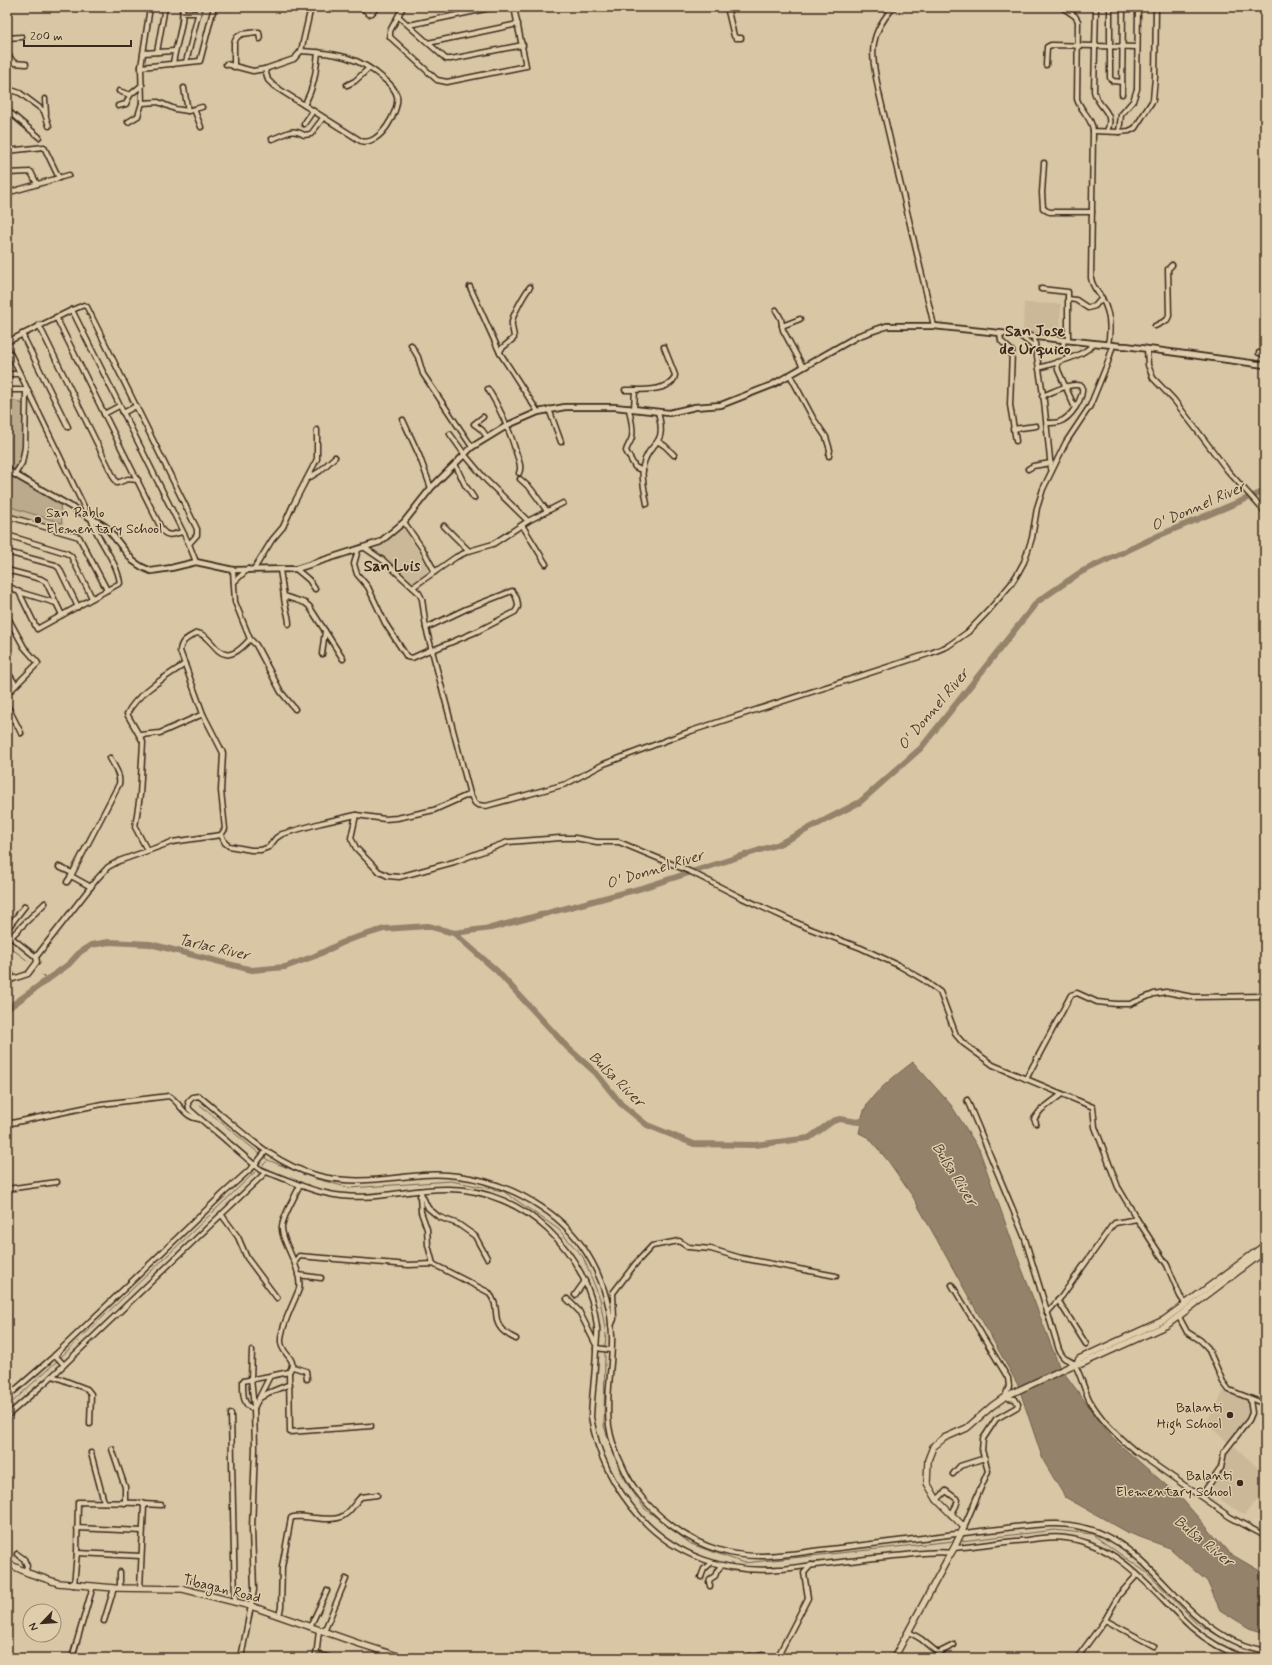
<svg xmlns="http://www.w3.org/2000/svg" width="1272" height="1665" viewBox="0 0 1272 1665" font-family="Mynerve,sans-serif">
<style>
.built{fill:#cab899}
.green{fill:#bbaa8c;stroke:#7b6a55}
.water{fill:#94826a;stroke:#705f4c}
.lines{fill:none;stroke-linecap:round;stroke-linejoin:round}
.stream{stroke:#705f4c;stroke-width:1}
.river{stroke:#94826a;stroke-width:6}
.minor-casing{stroke:#3b2a1e;stroke-width:7}
.tertiary-casing{stroke:#3b2a1e;stroke-width:8}
.secondary-casing{stroke:#3b2a1e;stroke-width:8}
.minor{stroke:#dfcdab;stroke-width:4}
.tertiary{stroke:#dfcdab;stroke-width:4.5}
.secondary{stroke:#dfcdab;stroke-width:5.5}
.poi-dot{fill:#3b2a1e;stroke:#dfcdab;stroke-width:1.5}
.labels{text-anchor:middle;stroke-width:3;stroke-linejoin:round;paint-order:stroke}
.poi-label{font-size:14px;fill:#3b2a1e;stroke:#dfcdab;text-anchor:end}
.street-label{font-size:14px;fill:#3b2a1e;stroke:#dfcdab}
.water-label{font-size:15px;font-style:italic;fill:#4d3c2d;stroke:#dfcdab}
.quarter-label{font-size:16px;font-weight:bold;fill:#3b2a1e;stroke:#dfcdab}
</style>
<rect width="100%" height="100%" fill="#d8c6a5"/>
<filter id="ink" filterUnits="userSpaceOnUse"><feTurbulence type="fractalNoise" baseFrequency=".025" numOctaves="2"/><feDisplacementMap in="SourceGraphic" scale="8" xChannelSelector="R" yChannelSelector="G"/><feConvolveMatrix kernelMatrix="1 2 1 2 8 2 1 2 1" color-interpolation-filters="sRGB"/></filter>
<g filter="url(#ink)">
<g class="built">
<polygon points="1024,303 1061,304 1060,339 1023,335"/>
<polygon points="15,508 64,524 64,531 12,516"/>
<polygon points="404,528 431,571 413,585 374,550"/>
<polygon points="1225,1389 1246,1400 1250,1412 1248,1418 1228,1443 1206,1423"/>
<polygon points="1235,1447 1265,1474 1265,1491 1244,1515 1210,1493 1225,1464 1225,1455 1229,1449"/>
</g>
<g class="green">
<polygon points="7,400 16,401 25,405 22,464 18,470 7,465"/>
<polygon points="7,473 60,504 62,523 7,506"/>
</g>
<path class="water" d="M913,1062L951,1105L979,1149L1020,1264L1059,1366L1112,1438L1182,1499L1229,1553L1265,1574V1633L1249,1628L1220,1610L1207,1581L1195,1571L1170,1548L1129,1533L1065,1497L1043,1460L1018,1385L913,1197L889,1162L869,1138L859,1133C861,1126 861,1117 864,1111C870,1094 899,1073 913,1062Z"/>
<g class="lines">
<g class="stream">
<polyline points="7,945 28,961"/>
<polyline points="42,975 47,980"/>
<polyline points="199,1104 261,1155"/>
<polyline points="264,1157 268,1160 313,1178 350,1188 451,1181 503,1191 558,1229 583,1257 600,1299 606,1335 605,1347"/>
<polyline points="263,1165 267,1161"/>
<polyline points="605,1350 604,1426 622,1477 645,1509 691,1544 744,1563 954,1541"/>
<polyline points="60,1358 255,1172"/>
<polyline points="7,1407 58,1360"/>
<polyline points="961,1541 1055,1530 1092,1534 1147,1573 1198,1624 1243,1649 1265,1653"/>
</g>
<g class="river">
<polyline points="454,933 497,971 568,1048 596,1073 621,1104 647,1125 694,1144 755,1145 809,1138 833,1121 840,1119 858,1122 869,1118"/>
<polyline points="7,1009 69,964 80,952 91,945 109,942 150,944 252,970 285,967 315,956 348,940 384,929 428,926 454,933 491,928 642,888 779,844 860,802 921,748 1037,602 1081,572 1160,535 1265,491"/>
</g>
<defs>
<g id="minor">
<polyline points="362,7 369,14 372,13 377,7"/>
<polyline points="403,7 390,31 390,37 437,80 447,82 526,66 514,7"/>
<polyline points="727,7 734,36 736,38 741,38"/>
<path d="M894,7C866,37 872,56 879,93L934,326"/>
<path d="M1062,7L1075,16L1078,21L1077,99C1080,110 1093,119 1093,131L1119,132L1121,115L1133,101L1137,89L1138,7"/>
<path d="M1096,7L1094,91C1097,108 1116,111 1107,131"/>
<polyline points="1110,7 1110,78 1113,81 1122,82"/>
<polyline points="183,13 199,13"/>
<polyline points="399,17 446,59 451,59 523,45"/>
<polyline points="409,25 495,7"/>
<polyline points="7,38 22,37"/>
<polyline points="428,43 518,24"/>
<polyline points="157,52 165,7"/>
<polyline points="7,53 14,63 26,64"/>
<polyline points="144,53 174,51"/>
<polyline points="186,62 200,7"/>
<path d="M173,64C175,46 185,23 182,7"/>
<polyline points="226,64 253,71 265,69 294,59 301,51 311,7"/>
<polyline points="1046,65 1047,47 1051,45 1137,47"/>
<polyline points="141,67 200,61 214,7"/>
<polyline points="234,67 234,43 237,37 242,34 257,32 259,32 260,39"/>
<path d="M265,69L268,80L274,86L361,141C379,147 400,111 397,96C395,89 389,83 384,79C358,56 335,53 301,51"/>
<polyline points="7,85 11,90 20,93 44,111 49,126"/>
<polyline points="347,85 355,81 369,68"/>
<polyline points="184,88 188,111"/>
<polyline points="119,91 130,95"/>
<polyline points="1122,94 1123,7"/>
<polyline points="45,99 46,114"/>
<polyline points="142,103 158,102 175,109 188,111 202,107"/>
<path d="M304,105C314,88 316,72 318,52"/>
<polyline points="118,106 126,104 130,95 142,85"/>
<polyline points="194,109 201,127"/>
<polyline points="7,110 39,137"/>
<polyline points="128,122 138,116 142,103 141,67 150,7"/>
<polyline points="304,124 313,111"/>
<path d="M1093,131L1091,278C1092,286 1097,291 1101,297C1110,311 1111,329 1108,344"/>
<polyline points="1119,132 1129,131 1135,128 1153,100 1155,77 1156,7"/>
<path d="M272,139C286,135 290,127 304,135L311,134L323,118"/>
<polyline points="7,151 44,147 59,178"/>
<polyline points="1044,163 1042,193 1043,208 1047,211 1050,212 1092,212"/>
<polyline points="7,173 31,172 37,184"/>
<polyline points="7,193 69,175"/>
<polyline points="470,287 500,353"/>
<path d="M530,287C525,293 512,316 512,322C511,327 514,332 514,338L501,349L500,353L538,412"/>
<polyline points="1041,289 1068,292 1068,340"/>
<polyline points="1068,299 1076,300 1088,308 1095,306 1102,298"/>
<polyline points="72,310 84,305 87,307 197,529 197,535 189,544"/>
<polyline points="776,310 781,319 783,330 803,367"/>
<path d="M56,317L162,530C168,538 174,534 182,532"/>
<polyline points="39,325 116,482 117,483 128,479 138,480"/>
<polyline points="782,326 800,319"/>
<polyline points="1155,326 1167,320 1169,316 1168,269 1172,265"/>
<polyline points="22,334 68,427"/>
<polyline points="1000,334 1001,341 1012,351 1010,405 1016,441"/>
<polyline points="1020,336 1031,344 1035,348"/>
<polyline points="1034,337 1044,401 1051,469"/>
<polyline points="1064,340 1063,346 1068,358"/>
<polyline points="7,342 72,310 189,544 196,562"/>
<polyline points="411,345 418,357 423,374 472,447"/>
<polyline points="1147,349 1148,365 1153,378 1174,400 1228,471 1265,512"/>
<polyline points="7,353 9,351 89,517"/>
<polyline points="1259,353 1265,354"/>
<polyline points="1057,362 1058,370 1075,408"/>
<path d="M1039,368C1054,363 1086,356 1094,343"/>
<polyline points="7,374 20,374"/>
<polyline points="790,375 813,418 826,437 830,450 829,456"/>
<path d="M488,389C501,410 510,431 517,455C519,461 522,467 519,473"/>
<polyline points="7,390 28,390"/>
<path d="M625,390C639,390 673,392 675,375L664,347"/>
<path d="M1042,396C1054,392 1070,382 1082,386C1084,398 1071,418 1059,422C1055,423 1051,423 1047,423"/>
<path d="M629,408C630,418 634,427 632,437C631,442 627,446 626,451L635,467L643,471"/>
<polyline points="549,409 561,442"/>
<polyline points="634,409 635,390"/>
<polyline points="123,413 136,406"/>
<polyline points="104,414 119,406"/>
<polyline points="483,417 474,424 482,430 487,437"/>
<polyline points="403,420 419,455 431,488"/>
<polyline points="1013,429 1036,426"/>
<polyline points="450,434 465,455 486,480 528,521"/>
<polyline points="659,442 665,446 674,455"/>
<polyline points="455,464 465,485 474,498"/>
<polyline points="1028,469 1033,466 1051,463"/>
<polyline points="15,474 22,463 25,447 26,391"/>
<polyline points="307,479 320,471 335,457"/>
<polyline points="520,479 531,489 547,511"/>
<path d="M647,504C645,493 641,478 643,466C649,439 668,449 658,412"/>
<polyline points="7,516 79,537 107,590"/>
<polyline points="404,522 422,548 435,572"/>
<polyline points="522,525 546,564"/>
<polyline points="444,526 469,551"/>
<polyline points="7,535 66,553 71,556 92,598"/>
<polyline points="365,548 384,561 419,593 422,599 426,628 470,794 475,803 478,805 486,806 566,784 604,764 691,731 931,653 948,646 968,632 989,610 1011,584 1018,573 1024,562 1032,538 1037,508 1043,489 1066,442 1090,406 1108,362 1113,345"/>
<polyline points="358,550 354,564 357,574 368,587 385,623 407,657 412,658 432,649"/>
<polyline points="7,552 55,565 59,568 78,607"/>
<polyline points="254,569 272,540 283,527 293,505 317,459 317,430"/>
<polyline points="296,569 309,580 315,589"/>
<polyline points="7,570 41,579 46,582 62,615"/>
<polyline points="280,570 284,596 305,603 309,606 343,659"/>
<polyline points="234,582 248,569"/>
<polyline points="413,587 456,557 469,551 493,544 528,521 563,503"/>
<polyline points="7,588 12,588 19,592 56,603"/>
<path d="M19,592L37,629L120,583C117,560 97,541 91,518"/>
<path d="M284,596C284,606 289,614 289,624"/>
<polyline points="7,616 24,647 38,663 7,694"/>
<path d="M426,628L466,609L512,591C517,596 518,601 518,607L515,612L478,631L433,650"/>
<polyline points="250,639 256,645 281,692 295,709"/>
<polyline points="322,654 325,631"/>
<polyline points="7,671 16,685"/>
<polyline points="7,705 21,733"/>
<polyline points="140,735 160,733 203,714"/>
<polyline points="356,815 351,838 356,848 378,871 388,876 399,877 454,862 508,842 560,838 575,838 597,842 619,842 691,872 740,897 808,928 861,948 898,965 922,979 940,992 956,1035 963,1043 993,1065 1093,1107 1095,1127 1118,1187 1137,1219 1167,1265 1180,1296 1186,1305"/>
<polyline points="221,835 225,843 229,846 251,850 261,850 269,847 276,838 282,834 321,823 356,815 385,819 397,818 434,810 470,794"/>
<path d="M147,850L135,827L140,795L143,742L127,714C136,694 167,676 185,664"/>
<polyline points="59,867 72,873"/>
<polyline points="67,882 71,876"/>
<path d="M91,887L71,876L119,784C121,775 114,766 110,758"/>
<polyline points="7,929 25,906"/>
<polyline points="7,934 36,957 37,962 28,974 7,981"/>
<polyline points="11,937 45,903"/>
<path d="M36,957L96,880L108,867L119,861L172,842L221,835L225,829L221,791L223,753L203,714L180,651C181,640 188,638 197,633C216,635 218,676 250,639L235,602L233,570"/>
<polyline points="7,966 13,979"/>
<polyline points="1026,1079 1071,995 1077,993 1097,1002 1116,1004 1130,1004 1154,994 1166,992 1193,997 1265,996"/>
<path d="M967,1100L1024,1236L1059,1350C1065,1363 1067,1357 1074,1364C1079,1369 1085,1393 1090,1401C1101,1420 1118,1437 1135,1451L1230,1517L1265,1536"/>
<polyline points="1036,1123 1034,1119 1041,1110 1062,1094"/>
<path d="M7,1124L102,1104L169,1096C181,1103 183,1117 199,1119"/>
<polyline points="7,1189 57,1182"/>
<polyline points="420,1191 428,1208 439,1217 458,1224 475,1236 487,1258"/>
<polyline points="420,1196 421,1212 427,1229 428,1245 433,1264"/>
<polyline points="221,1214 238,1237 247,1258 277,1298"/>
<path d="M295,1262L299,1256L409,1265L433,1264L488,1292C505,1310 484,1324 516,1339"/>
<polyline points="298,1275 321,1278"/>
<path d="M952,1285L1008,1378L1009,1386C1008,1391 1004,1393 1008,1398L1015,1399L1018,1404L1017,1407L996,1419L983,1439L982,1450L988,1471L964,1527"/>
<polyline points="575,1295 585,1281"/>
<polyline points="567,1299 579,1311 595,1343"/>
<polyline points="1058,1300 1086,1344"/>
<polyline points="1047,1313 1062,1296 1111,1227 1115,1223 1137,1219"/>
<polyline points="1179,1317 1187,1332 1200,1340 1208,1348 1223,1382 1229,1390 1265,1404"/>
<polyline points="611,1326 614,1319 613,1293 636,1263 652,1246 679,1241 688,1247 711,1249 741,1258 836,1276"/>
<polyline points="596,1348 611,1350"/>
<polyline points="252,1351 251,1379 254,1407"/>
<polyline points="55,1355 64,1365"/>
<polyline points="293,1367 306,1371 307,1379"/>
<polyline points="289,1372 290,1432 371,1426"/>
<polyline points="53,1376 87,1389 91,1394 90,1424"/>
<polyline points="7,1397 52,1358 225,1192 255,1165 266,1151"/>
<polyline points="260,1398 268,1393 290,1384"/>
<path d="M254,1409C242,1406 243,1392 243,1381L270,1376"/>
<polyline points="231,1414 235,1602"/>
<polyline points="7,1416 47,1381 266,1172"/>
<polyline points="112,1449 125,1487 125,1503"/>
<polyline points="91,1453 104,1502"/>
<polyline points="953,1474 960,1466 985,1458"/>
<polyline points="1201,1496 1221,1468 1224,1452 1249,1420 1252,1413 1250,1399"/>
<polyline points="937,1500 946,1491 958,1500 956,1506 951,1515"/>
<polyline points="143,1504 161,1505"/>
<polyline points="77,1528 142,1531"/>
<path d="M954,1548C978,1546 1002,1542 1027,1540C1039,1538 1053,1536 1066,1538C1121,1545 1153,1592 1191,1627C1207,1641 1227,1652 1246,1658"/>
<polyline points="77,1553 141,1556"/>
<path d="M951,1553C933,1550 912,1555 894,1556C864,1559 835,1563 806,1566C797,1567 788,1569 779,1569C727,1574 675,1556 640,1517C615,1489 597,1454 591,1417C592,1395 595,1373 596,1351C596,1343 598,1334 597,1327C589,1252 525,1190 449,1189C405,1188 371,1204 325,1193C309,1190 293,1182 277,1176C272,1174 266,1172 260,1169C250,1162 240,1152 230,1144C217,1132 202,1121 189,1109L188,1102L193,1097L199,1096C236,1126 271,1164 319,1176C356,1185 386,1178 423,1175C464,1172 507,1184 541,1207C585,1235 610,1284 612,1336C613,1366 605,1396 609,1426C611,1440 616,1453 622,1465C626,1474 630,1482 636,1490C655,1516 687,1541 719,1550C753,1561 787,1554 822,1550C875,1544 928,1537 981,1531C1006,1529 1032,1523 1057,1524C1139,1526 1164,1602 1226,1637C1238,1644 1251,1648 1265,1651"/>
<polyline points="17,1554 24,1559 27,1566 25,1572"/>
<polyline points="7,1575 9,1564"/>
<polyline points="701,1577 704,1569 711,1563"/>
<polyline points="74,1585 77,1553 78,1502 142,1503 144,1506 140,1588"/>
<polyline points="710,1586 709,1582 710,1579 715,1576 717,1571 721,1566"/>
<polyline points="120,1588 120,1572"/>
<path d="M279,1616L281,1607L282,1567L291,1518C299,1513 327,1523 341,1517C351,1513 354,1503 361,1497L377,1495"/>
<polyline points="1105,1620 1154,1646"/>
<polyline points="104,1621 114,1588"/>
<polyline points="310,1627 327,1591"/>
<polyline points="324,1632 346,1579"/>
<polyline points="909,1632 921,1639 944,1658"/>
<polyline points="938,1653 954,1645"/>
<polyline points="316,1654 331,1658"/>
<polyline points="749,1656 754,1657 763,1655 770,1658"/>
<polyline points="72,1658 93,1586"/>
<path d="M241,1658L254,1590L252,1529L255,1448L254,1408L270,1376L289,1372C299,1358 282,1356 281,1342C280,1328 294,1303 299,1289C303,1268 280,1241 282,1226C284,1214 295,1197 300,1185"/>
<polyline points="316,1658 319,1630"/>
<polyline points="777,1658 808,1598 804,1573 811,1565"/>
<polyline points="1077,1658 1105,1620 1119,1595 1137,1575"/>
</g>
<polyline id="tertiary" points="7,470 103,525 107,528 133,561 142,567 151,571 171,568 196,562 233,570 296,569 380,542 404,522 431,488 472,447 508,425 538,412 565,407 615,407 669,413 695,407 721,405 772,385 858,336 887,326 934,326 1121,346 1126,346 1265,365"/>
<g id="secondary">
<polyline points="1077,1363 1081,1364 1167,1325 1265,1251"/>
<polyline points="7,1563 28,1573 58,1583 114,1588 183,1589 251,1606 357,1643 404,1658"/>
<polyline points="894,1658 947,1560 954,1548 964,1527 937,1500 927,1483 928,1460 933,1447 944,1438 967,1428 992,1406 1006,1396 1077,1363 1079,1359 1164,1320 1265,1245"/>
</g>
</defs>
<use href="#minor" class="minor-casing"/>
<use href="#tertiary" class="tertiary-casing"/>
<use href="#secondary" class="secondary-casing"/>
<use href="#minor" class="minor"/>
<use href="#tertiary" class="tertiary"/>
<use href="#secondary" class="secondary"/>
</g>
</g>
<g class="poi-dot">
<circle cx="38" cy="520" r="4"/>
<circle cx="1230" cy="1415" r="4"/>
<circle cx="1240" cy="1483" r="4"/>
</g>
<g class="labels">
<g class="poi-label">
<text x="46" y="517" text-anchor="start">San Pablo<tspan x="46" dy="16">Elementary School</tspan></text>
<text x="1222" y="1412">Balanti<tspan x="1222" dy="16">High School</tspan></text>
<text x="1232" y="1480">Balanti<tspan x="1232" dy="16">Elementary School</tspan></text>
</g>
<g class="street-label">
<text transform="translate(222 1588) rotate(14)" y="5">Tibagan Road</text>
</g>
<g class="water-label">
<text transform="translate(1198 506) rotate(-24)" y="5">O' Donnel River</text>
<text transform="translate(933 709) rotate(-50)" y="5">O' Donnel River</text>
<text transform="translate(655 869) rotate(-17)" y="5">O' Donnel River</text>
<text transform="translate(214 947) rotate(13)" y="5">Tarlac River</text>
<text transform="translate(617 1079) rotate(45)" y="5">Bulsa River</text>
<text transform="translate(955 1174) rotate(58)" y="5">Bulsa River</text>
<text transform="translate(1204 1541) rotate(39)" y="5">Bulsa River</text>
</g>
<g class="quarter-label">
<text x="1035" y="336">San Jose<tspan x="1035" dy="18">de Urquico</tspan></text>
<text x="392" y="571">San Luis</text>
</g>
</g>
<rect width="1272" height="1665" fill="none" stroke="#dfcdab" stroke-width="24"/>
<rect x="12" y="12" width="1248" height="1641" fill="none" stroke="#3b2a1e" stroke-width="1.5" filter="url(#ink)"/>
<g transform="translate(42 1623) rotate(245)"><circle r="19" fill="#dfcdab" stroke="#9d8c73"/>
<path d="M0-3L7 15L0 10L-7 15Z" fill="#3b2a1e"/>
<text y="-6" font-size="11" font-weight="bold" text-anchor="middle" fill="#3b2a1e">N</text>
</g>
<path d="M24 40v6h107v-6" fill="none" stroke="#3b2a1e" stroke-width="2"/>
<text x="30" y="40" font-size="12" fill="#3b2a1e" stroke="#dfcdab" stroke-width="3" paint-order="stroke">200 m</text>
</svg>
